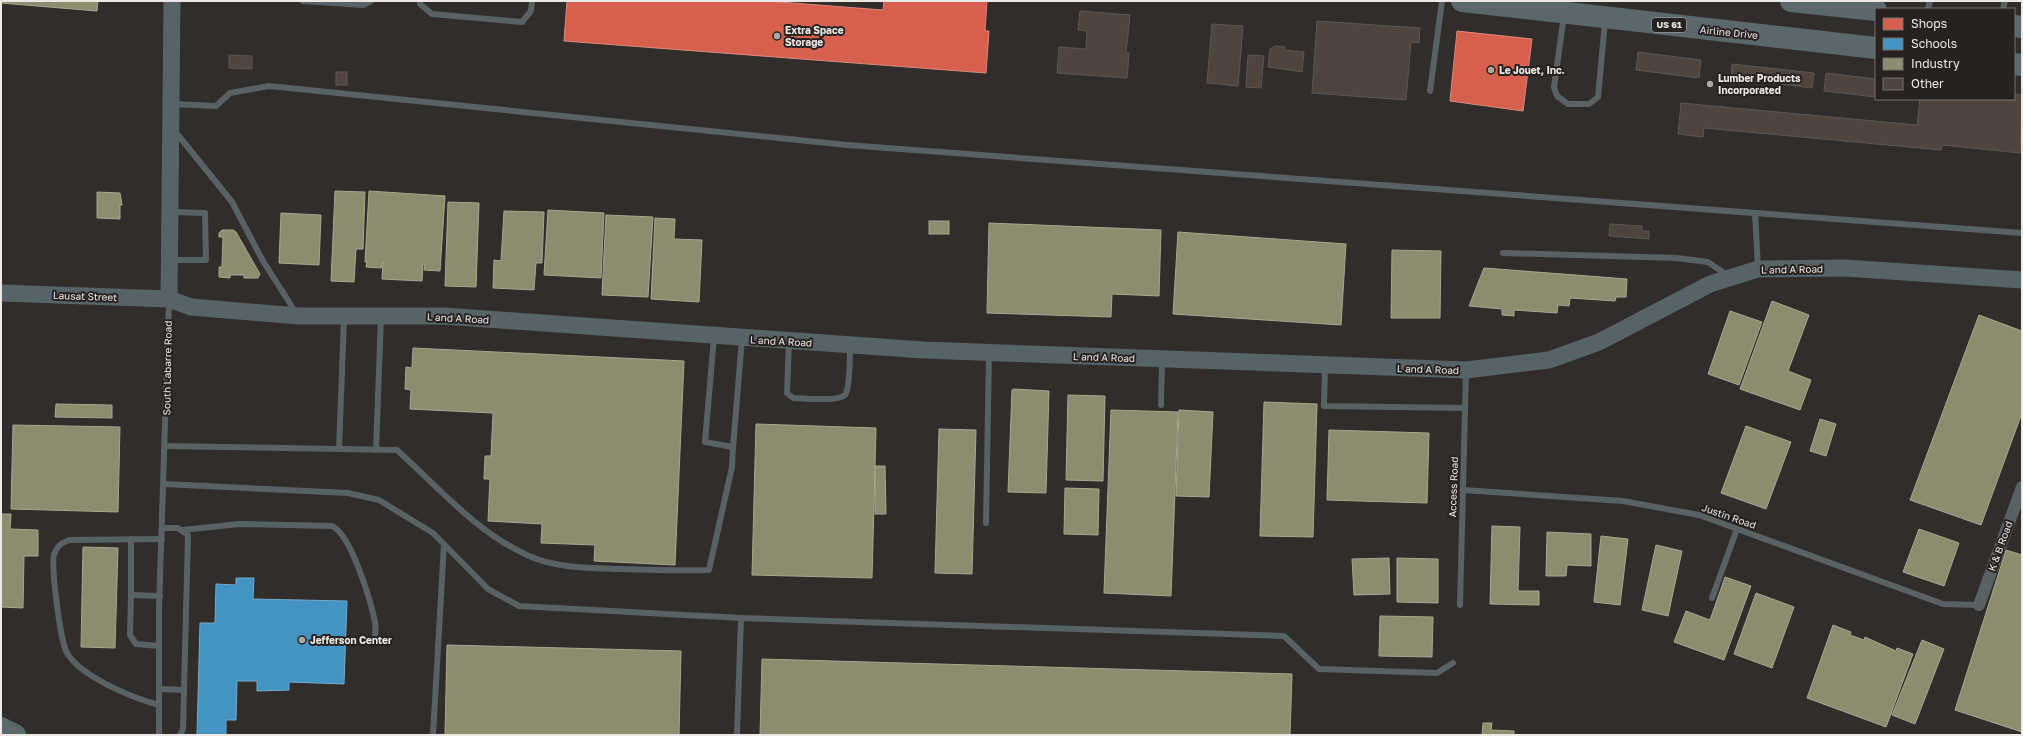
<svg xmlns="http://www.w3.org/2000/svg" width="2023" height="736" viewBox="0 0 2023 736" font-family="'Golos Text',sans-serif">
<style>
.shops{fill:#d6604d;stroke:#dc897b}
.schools{fill:#4393c3;stroke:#75acce}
.industry{fill:#8c8c6e;stroke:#a8a892}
.building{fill:#50443f;stroke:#5a5856}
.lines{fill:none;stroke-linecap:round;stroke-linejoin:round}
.lane{stroke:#586264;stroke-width:6}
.street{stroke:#586264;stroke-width:12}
.secondary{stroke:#576467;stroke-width:17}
.highway{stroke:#5a686c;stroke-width:22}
.poi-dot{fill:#aaa7a5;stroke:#272220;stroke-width:1.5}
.labels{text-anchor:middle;stroke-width:4;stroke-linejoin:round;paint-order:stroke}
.shield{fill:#272220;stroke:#b0adab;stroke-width:1}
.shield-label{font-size:9px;font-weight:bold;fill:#ebe8e6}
.poi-label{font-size:10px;font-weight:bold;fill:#ebe8e6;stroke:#272220;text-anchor:start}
.street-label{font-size:10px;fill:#ebe8e6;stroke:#272220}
</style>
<rect width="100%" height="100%" fill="#302d2b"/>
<g class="shops">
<polygon points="567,1 767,1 883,10 884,1 987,1 985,31 989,31 986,73 564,41"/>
<polygon points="1457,31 1532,39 1523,111 1450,101"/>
</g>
<polygon class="schools" points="236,578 254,578 253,599 347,601 344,684 289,682 289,690 257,691 257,681 237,681 236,720 226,720 226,735 197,735 200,623 215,623 216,584 236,585"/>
<g class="industry">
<polygon points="1,1 98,1 97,11 1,3"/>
<polygon points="335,191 365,192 363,249 356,249 354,282 331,281"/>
<polygon points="369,191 445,196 440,271 424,270 425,264 423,264 422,281 382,279 383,262 381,268 366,267 367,262 365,262"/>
<polygon points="97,192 120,193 122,205 120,205 120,219 97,218"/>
<polygon points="448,202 479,203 476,287 445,286"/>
<polygon points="548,210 604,213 601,278 544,275"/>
<polygon points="504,211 544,212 542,263 536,263 534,290 493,288 494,260 501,261"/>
<polygon points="281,213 321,215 319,265 279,263"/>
<polygon points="606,215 653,217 648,297 602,295"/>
<polygon points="655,218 675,219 674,239 702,240 699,302 651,299"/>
<rect x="929" y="221" width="20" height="13"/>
<polygon points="989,223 1161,230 1159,296 1112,294 1111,317 987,313"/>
<polygon points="222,230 233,230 236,232 260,274 258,278 244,278 244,275 230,275 230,278 219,277 219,267 222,267 223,237 219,237 219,233"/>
<polygon points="1178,232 1346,244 1341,325 1173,314"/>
<polygon points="1392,250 1441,251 1440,318 1391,318"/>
<polygon points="1484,268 1627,279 1626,297 1616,297 1615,301 1570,298 1569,306 1558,305 1557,313 1514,310 1514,316 1502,315 1502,309 1469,306"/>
<polygon points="1772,301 1809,315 1788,371 1811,380 1800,410 1740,389"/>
<polygon points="1730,311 1762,322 1739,385 1708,374"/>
<polygon points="1979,315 2022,331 2022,413 1981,525 1910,500"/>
<polygon points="413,348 684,361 675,565 594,561 595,545 541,543 542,524 488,521 490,479 484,479 485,456 491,456 493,413 410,409 411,390 405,389 406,367 412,368"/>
<polygon points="1014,389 1049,391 1046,493 1008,492 1012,390"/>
<polygon points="1068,395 1105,396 1103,481 1066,480"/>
<polygon points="1264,402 1317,404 1313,537 1260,536"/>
<polygon points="56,404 112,405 112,418 55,417"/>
<polygon points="1111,410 1178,412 1171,596 1104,593"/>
<polygon points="1179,410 1213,412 1209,497 1176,496"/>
<polygon points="1820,419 1836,424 1826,456 1810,451"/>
<polygon points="756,424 876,428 872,578 752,575"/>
<polygon points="13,425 120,427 118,512 11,509"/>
<polygon points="1746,426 1791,442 1766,509 1721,493"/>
<polygon points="939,429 976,430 972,574 935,573"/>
<polygon points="1329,430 1429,433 1427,503 1327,500"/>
<polygon points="875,466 885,466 886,514 875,514"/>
<polygon points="1065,488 1099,489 1098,535 1064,534"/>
<polygon points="1,514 11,514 10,529 38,530 38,556 24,556 23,608 1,607"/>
<polygon points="1492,526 1520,527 1518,591 1539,591 1539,605 1490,604"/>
<polygon points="1919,529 1959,543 1944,586 1903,572"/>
<polygon points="1547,532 1591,534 1591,566 1567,565 1566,576 1546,576"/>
<polygon points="1601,536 1628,539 1620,605 1594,602"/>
<polygon points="1656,545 1682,551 1668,616 1642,610"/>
<polygon points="83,547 118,548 115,648 81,647"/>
<polygon points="2006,550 2022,555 2022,732 1955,710"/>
<polygon points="1389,558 1390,594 1354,595 1352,559"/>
<polygon points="1397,558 1438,559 1438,603 1397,602"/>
<polygon points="1725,577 1751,586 1724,660 1674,642 1686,611 1710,620"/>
<polygon points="1756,593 1794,607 1772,668 1734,654"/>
<polygon points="1380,616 1433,617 1432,657 1379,656"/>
<polygon points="1833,625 1851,632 1850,635 1864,640 1865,637 1896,651 1897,648 1913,654 1886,727 1807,698"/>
<polygon points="1922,640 1944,649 1915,724 1892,715"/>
<polygon points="447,645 681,651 679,735 445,735"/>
<polygon points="762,659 1292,674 1290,735 760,735"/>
<polygon points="1483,723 1492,723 1491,730 1514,731 1514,735 1482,735"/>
</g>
<g class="building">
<polygon points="1080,11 1130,15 1126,53 1129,53 1127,78 1057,73 1059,47 1086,49 1087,31 1078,30"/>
<polygon points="1317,21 1420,28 1419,43 1411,42 1406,100 1312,93"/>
<polygon points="1212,24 1243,26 1238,86 1207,83"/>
<polygon points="1275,46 1285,47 1285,50 1304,52 1302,72 1268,67 1270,49"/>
<polygon points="1638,52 1701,60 1699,78 1636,70"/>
<polygon points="229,55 252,56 252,69 229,68"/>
<polygon points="1248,55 1264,56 1261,88 1246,87"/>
<polygon points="1732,64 1814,73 1812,88 1731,78"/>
<rect x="336" y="72" width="11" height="13"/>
<polygon points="1826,73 1876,79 1876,97 1824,91"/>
<polygon points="2014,94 2022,95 2020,153 1942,145 1941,150 1704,128 1703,137 1678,134 1681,103 1917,125 1920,99 2014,99"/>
<polygon points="1610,224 1642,226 1642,231 1649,231 1649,239 1609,236"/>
</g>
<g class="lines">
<g class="lane">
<polyline points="303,1 364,5 371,1"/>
<polyline points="420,1 420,4 432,14 522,22 531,11 532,1"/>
<polyline points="1928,9 1930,1"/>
<polyline points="2003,9 2005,1"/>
<polyline points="1564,15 1554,87 1557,96 1568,104 1589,104 1598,97 1605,22"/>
<polyline points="1430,91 1442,1"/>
<polyline points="172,104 216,106 230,93 269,86 847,145 2022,233"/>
<polyline points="174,130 232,202 263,261 296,313"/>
<polyline points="1755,213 1758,268"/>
<polyline points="1503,253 1677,258 1708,262 1727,275"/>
<polyline points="170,260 206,260 205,213 171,212"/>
<path d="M789,342L787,393L793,398C804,398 838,402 845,395C850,388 850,355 850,345"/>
<polyline points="1325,367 1324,406 1465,408"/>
<polyline points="1161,405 1162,361"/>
<path d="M165,446L397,450C438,487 477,533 529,556C556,568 589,568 618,569C649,570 679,571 709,570L732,467L733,447L705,442L714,337"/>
<polyline points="733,447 742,339"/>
<polyline points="339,449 344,318"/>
<polyline points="376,450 381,317"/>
<polyline points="164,484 348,493 379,500 433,533 488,589 519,606 741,618 1284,636 1319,669 1437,673 1453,663"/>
<polyline points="1463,490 1623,501 1699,515 1943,604 1979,605"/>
<polyline points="986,523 989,354"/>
<polyline points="162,528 178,528 188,535 183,729 180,735"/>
<path d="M183,530L239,524L332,526C351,534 371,602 375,622C376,628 375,635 375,641"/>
<polyline points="131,539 131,595"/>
<polyline points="1712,598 1737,529"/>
<polyline points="1460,605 1466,372"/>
<polyline points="159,646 136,644 130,635 131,595 160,596"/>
<polyline points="159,689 184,690"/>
<path d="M159,705C133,698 98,683 77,665C74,662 68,655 66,651C60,637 51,568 54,554C57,546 61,543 69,540L162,539"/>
<polyline points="159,735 159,608 169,301"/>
<polyline points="433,735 444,544"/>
<polyline points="737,735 741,618"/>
</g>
<polyline class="street" points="1979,605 2022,487"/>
<g class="secondary">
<polyline points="1,293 169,299 191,307 299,316 444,316 923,350 1466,370 1549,360 1599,342 1710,284 1758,269 1845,268 2022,280"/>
<polyline points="169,299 172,1"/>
</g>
<g class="highway">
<polyline points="1462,1 1876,48"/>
<polyline points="1791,1 1876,10"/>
<polyline points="2014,26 2022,27"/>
<polyline points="2014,64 2022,65"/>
<polyline points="1,728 15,735"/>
</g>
</g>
<g class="poi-dot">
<circle cx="777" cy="36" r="4"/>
<circle cx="1491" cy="70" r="4"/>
<circle cx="1710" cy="84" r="4"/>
<circle cx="302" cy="640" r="4"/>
</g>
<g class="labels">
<rect class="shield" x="1652" y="18" width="34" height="14" rx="3"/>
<g class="shield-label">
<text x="1669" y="28">US 61</text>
</g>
<g class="poi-label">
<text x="785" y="34">Extra Space<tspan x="785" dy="12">Storage</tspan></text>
<text x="1499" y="74">Le Jouet, Inc.</text>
<text x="1718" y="82">Lumber Products<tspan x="1718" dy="12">Incorporated</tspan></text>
<text x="310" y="644">Jefferson Center</text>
</g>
<g class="street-label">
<text transform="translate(1729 32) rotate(6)" y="4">Airline Drive</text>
<text transform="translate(1792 269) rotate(-1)" y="4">L and A Road</text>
<text transform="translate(85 296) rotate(2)" y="4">Lausat Street</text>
<text transform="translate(458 318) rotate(3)" y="4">L and A Road</text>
<text transform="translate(781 341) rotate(3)" y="4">L and A Road</text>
<text transform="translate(1104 357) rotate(2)" y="4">L and A Road</text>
<text transform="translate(167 368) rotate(-89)" y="4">South Labarre Road</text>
<text transform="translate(1428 369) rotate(2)" y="4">L and A Road</text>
<text transform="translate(1453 487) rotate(-88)" y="4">Access Road</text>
<text transform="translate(1729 516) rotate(19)" y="4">Justin Road</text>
<text transform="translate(2000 546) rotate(-70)" y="4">K &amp; B Road</text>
</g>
</g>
<rect width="2023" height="736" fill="none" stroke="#ebe8e6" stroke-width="4"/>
<rect x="1875" y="8" width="140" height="92" fill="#272220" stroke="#75716f"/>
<rect x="1883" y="18" width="20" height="12" fill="#d6604d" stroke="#75716f"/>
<text x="1911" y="28" font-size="12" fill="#ebe8e6">Shops</text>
<rect x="1883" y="38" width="20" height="12" fill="#4393c3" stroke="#75716f"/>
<text x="1911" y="48" font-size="12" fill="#ebe8e6">Schools</text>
<rect x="1883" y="58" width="20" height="12" fill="#8c8c6e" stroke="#75716f"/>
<text x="1911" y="68" font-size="12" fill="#ebe8e6">Industry</text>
<rect x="1883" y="78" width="20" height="12" fill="#50443f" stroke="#75716f"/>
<text x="1911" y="88" font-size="12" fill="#ebe8e6">Other</text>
</svg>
